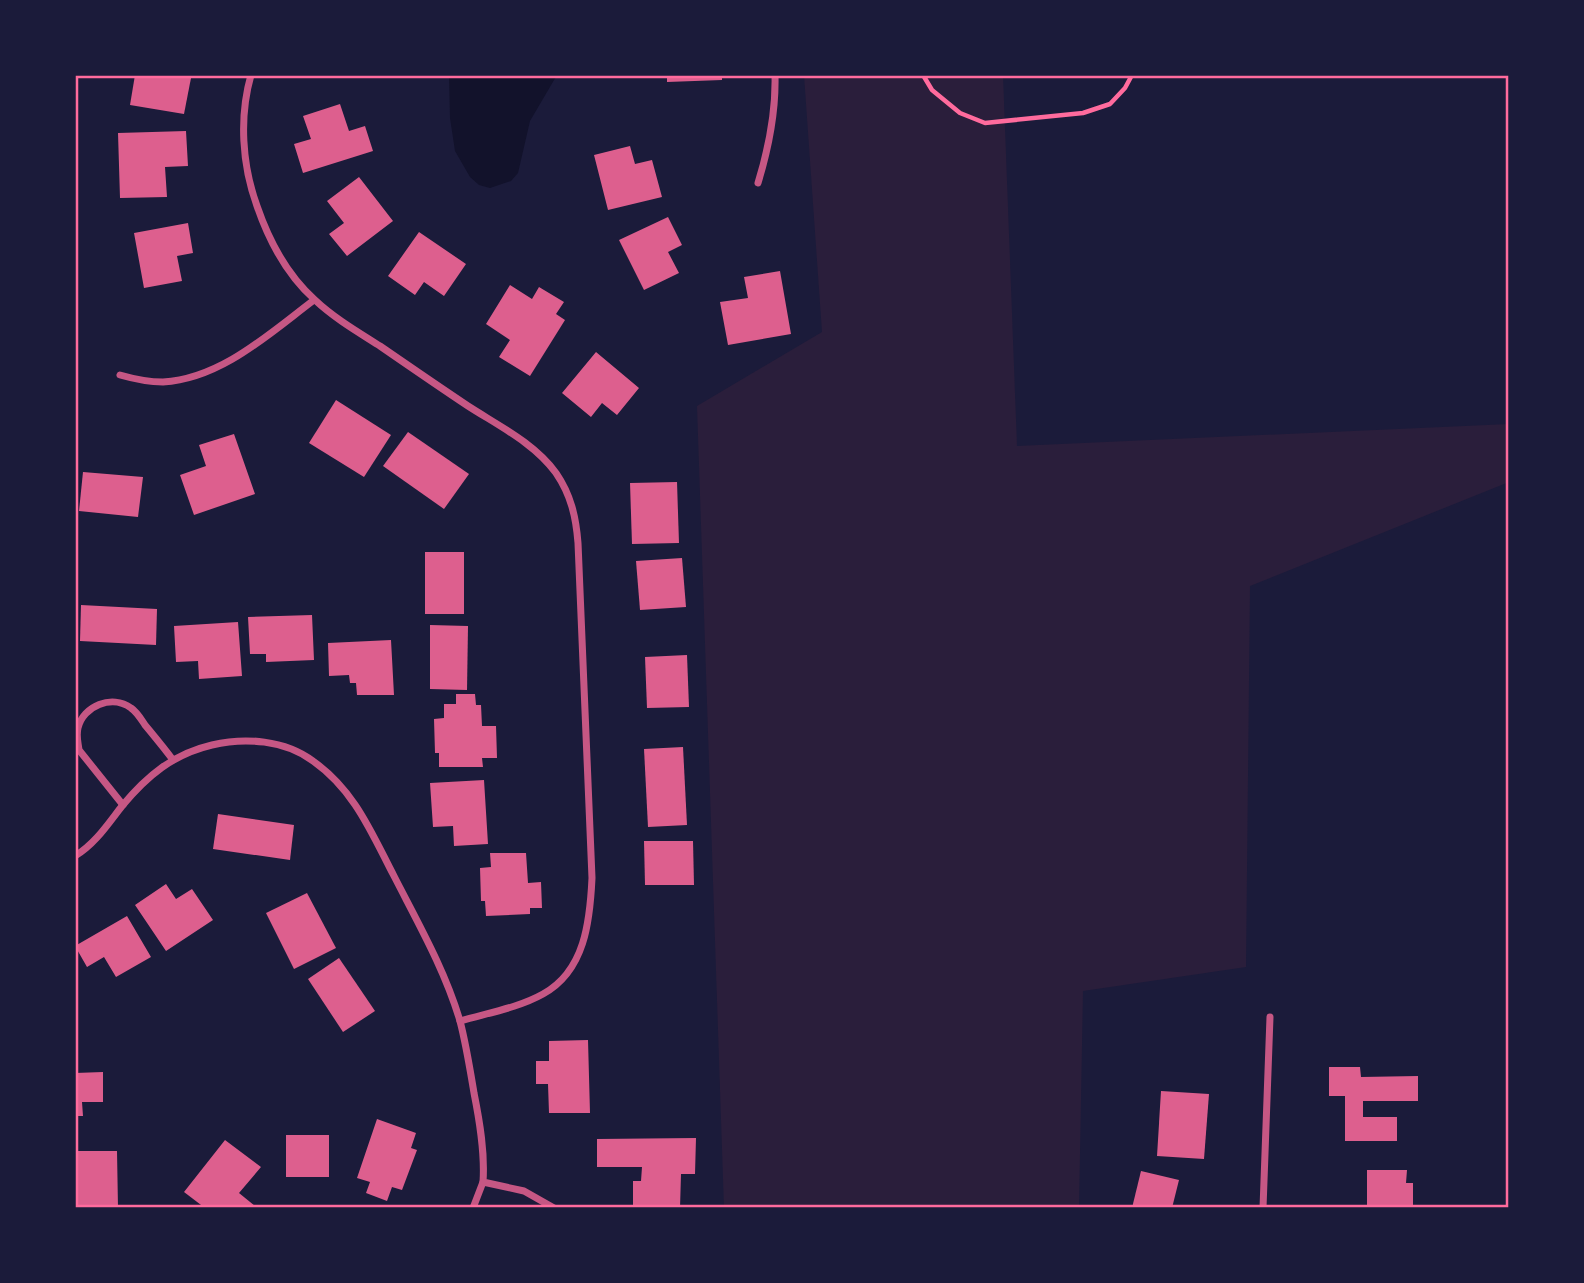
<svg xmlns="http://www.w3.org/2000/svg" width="1584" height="1283" viewBox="0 0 1584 1283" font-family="'Work Sans',sans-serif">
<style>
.green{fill:#2a1e3b}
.water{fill:#12122b}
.building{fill:#dd5f8e}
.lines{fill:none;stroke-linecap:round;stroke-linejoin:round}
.path{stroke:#ff6b9d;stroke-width:4.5}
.minor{stroke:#c65784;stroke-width:7}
.neatline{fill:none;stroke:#ff6b9d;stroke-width:2.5}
</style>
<rect width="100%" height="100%" fill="#1b1b3a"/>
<polygon class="green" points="804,75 1003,75 1017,446 1509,424 1509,482 1250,586 1246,967 1083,991 1079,1208 724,1208 697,406 822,332"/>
<polygon class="water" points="449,75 557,75 530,121 518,173 511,181 490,188 479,185 470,177 455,151 450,118"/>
<g class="building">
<polygon points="135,75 175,75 191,78 184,114 130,105"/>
<polygon points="667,75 722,75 722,80 667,82"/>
<polygon points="340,104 349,131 365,126 373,151 303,173 294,144 311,139 303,116"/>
<polygon points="186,131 188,166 165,167 167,197 120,198 118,133"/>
<polygon points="630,146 635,164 652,160 662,197 608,210 594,155"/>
<polygon points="359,177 393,221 347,256 329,234 344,223 327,201"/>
<polygon points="668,217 682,245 668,252 679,273 644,290 619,240"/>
<polygon points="188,223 193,253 177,256 182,281 144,288 134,233"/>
<polygon points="419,232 466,264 444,296 424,282 415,295 388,276"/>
<polygon points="780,271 791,334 728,345 720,302 748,298 744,277"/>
<polygon points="510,285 532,299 539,287 564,302 556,314 565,320 530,376 499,357 510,340 486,324"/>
<polygon points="596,352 639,388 617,415 602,403 591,417 562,393"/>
<polygon points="336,400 391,435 364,477 309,443"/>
<polygon points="408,432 469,474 444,509 383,466"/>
<polygon points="234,434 255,494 194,515 180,475 206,466 199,445"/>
<polygon points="83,472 143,477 138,517 79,511"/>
<polygon points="677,482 679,543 632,544 630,483"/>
<rect x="425" y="552" width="39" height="62"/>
<polygon points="682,558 686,607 640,610 636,561"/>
<polygon points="81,605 157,609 156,645 80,641"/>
<polygon points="312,615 314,660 266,662 266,654 250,654 248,617"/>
<polygon points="238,622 242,676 199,679 198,661 176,662 174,626"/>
<polygon points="430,625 468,626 467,690 430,689"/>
<polygon points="391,640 394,695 357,695 356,683 350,683 349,675 329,676 328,643"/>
<polygon points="687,655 689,707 647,708 645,657"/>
<polygon points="456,694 475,694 476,705 481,705 482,726 496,726 497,758 482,758 483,767 439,767 439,753 435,753 434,719 444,718 444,704 456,704"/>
<polygon points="683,747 687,825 648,827 644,749"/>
<polygon points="484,780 488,844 454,846 453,826 433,827 430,783"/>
<polygon points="218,814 294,825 290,860 213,849"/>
<polygon points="644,841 693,841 694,885 645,885"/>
<polygon points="490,853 526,853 528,883 541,882 542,908 530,908 530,914 486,916 485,901 481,901 480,868 491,867"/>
<polygon points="166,884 176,899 192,889 213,920 166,951 135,905"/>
<polygon points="307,893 336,948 294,969 266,913"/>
<polygon points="127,916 151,957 116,977 104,957 87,967 75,946"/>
<polygon points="339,958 375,1011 343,1032 308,979"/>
<polygon points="588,1040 590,1113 549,1113 548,1084 536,1084 536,1061 549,1061 549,1041"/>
<polygon points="1329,1067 1360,1067 1361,1077 1418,1076 1418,1101 1363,1101 1363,1117 1397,1117 1397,1141 1345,1141 1345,1096 1329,1096"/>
<polygon points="103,1072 103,1102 82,1102 83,1116 75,1116 75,1073"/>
<polygon points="1161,1091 1209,1094 1204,1159 1157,1156"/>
<polygon points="377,1119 416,1133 411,1148 417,1150 402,1190 392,1187 387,1201 366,1193 370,1182 357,1178"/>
<rect x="286" y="1135" width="43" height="42"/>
<polygon points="696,1138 695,1174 681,1174 680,1208 633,1208 633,1181 641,1181 642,1167 597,1167 597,1139"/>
<polygon points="225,1140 261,1167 239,1193 255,1206 253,1208 205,1208 184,1192"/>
<polygon points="75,1151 117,1151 118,1208 77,1208 77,1205 75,1205"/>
<polygon points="1367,1170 1407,1170 1406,1183 1413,1183 1413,1208 1367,1208"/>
<polygon points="1141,1171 1179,1180 1172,1208 1132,1208"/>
</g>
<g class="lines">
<polyline class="path" points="923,75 932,90 960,113 985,123 1083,113 1110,104 1125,88 1132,75"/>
<g class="minor">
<path d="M251,75C239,117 242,165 257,206C269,241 287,275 315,300C334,318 358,332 380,346C409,366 438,386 468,406C499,426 534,443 556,473C571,495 576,517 578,543L592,878C590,921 585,971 543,994C518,1008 487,1013 460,1021"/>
<path d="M758,183C769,147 776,113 775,75"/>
<path d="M120,375C134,379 148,382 163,382C221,379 270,333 314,300"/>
<path d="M123,805L79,750C78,742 76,736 78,728C83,706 112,694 131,708C137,712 141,719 145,725C154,736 164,748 173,760"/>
<path d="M75,856C95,844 108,824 122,806C147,776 173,754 212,745C245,737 285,740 313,761C355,791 371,832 394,876C418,923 445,970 460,1021C466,1044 470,1069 474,1093C480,1123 485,1153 483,1182L524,1191L554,1208"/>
<polyline points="473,1208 483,1182"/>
<polyline points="1263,1208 1270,1017"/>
</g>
</g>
<rect width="1584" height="1283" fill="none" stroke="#1b1b3a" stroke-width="154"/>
<rect x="77" y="77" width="1430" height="1129" class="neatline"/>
</svg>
